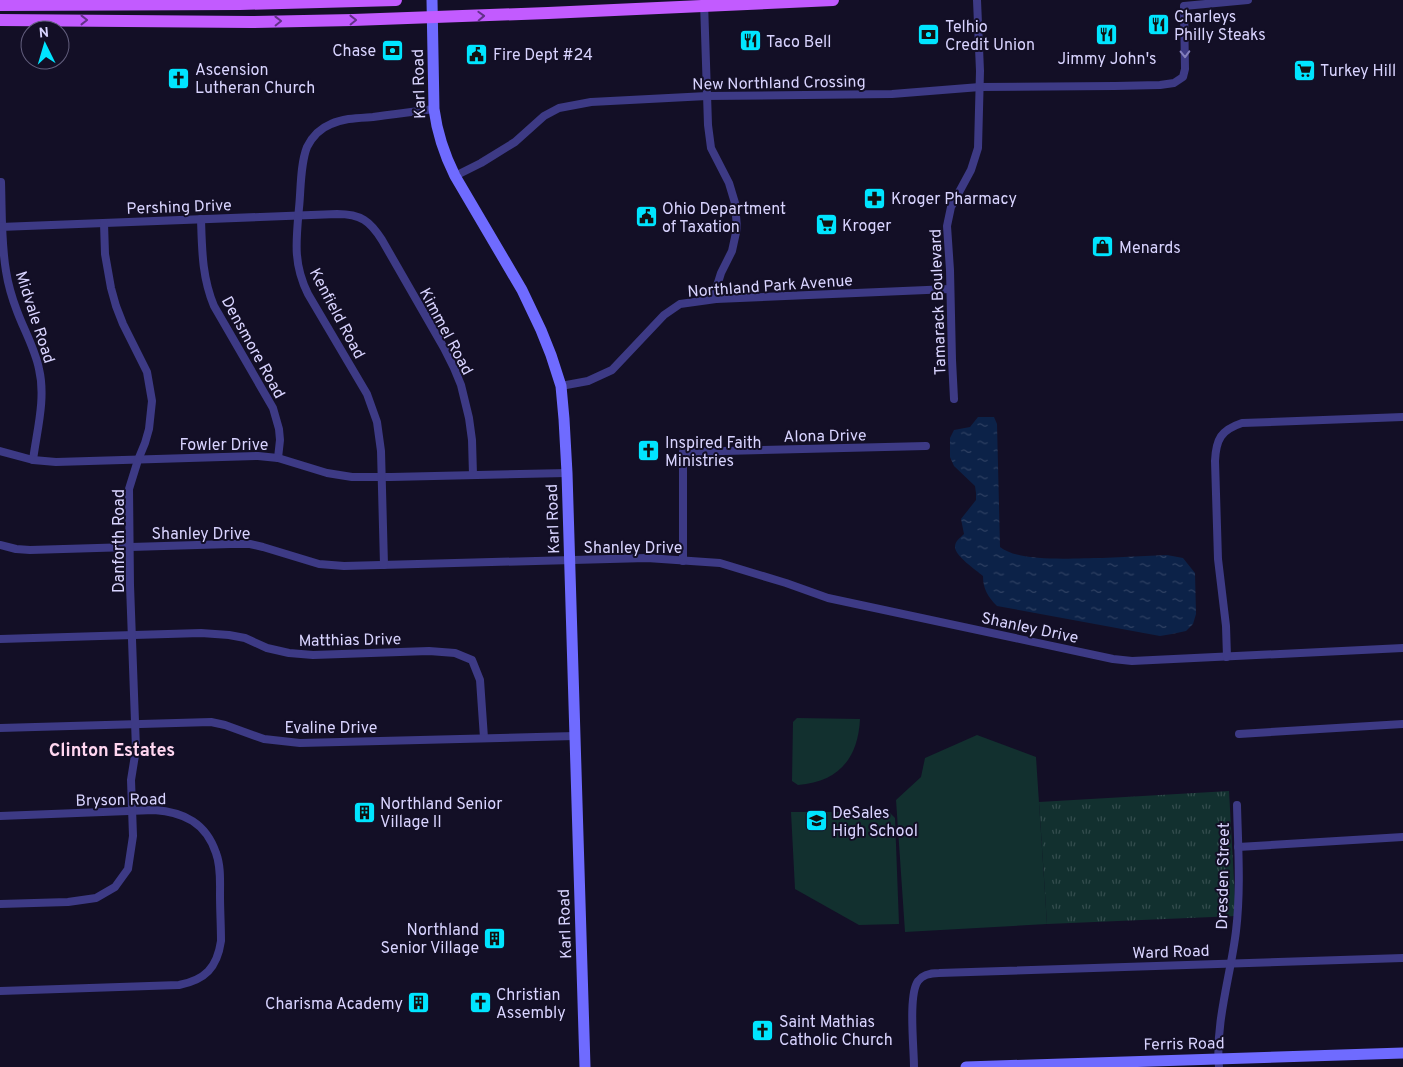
<svg xmlns="http://www.w3.org/2000/svg" width="1403" height="1067" viewBox="0 0 1403 1067" font-family="Overpass,sans-serif">
<style>
.grass{fill:url(#grass-tufts)}
.garden{fill:#12302f}
.water{fill:url(#water-ripples)}
.lines{fill:none;stroke-linecap:round;stroke-linejoin:round}
.minor{stroke:#3d3a85;stroke-width:8}
.secondary{stroke:#6f6bff;stroke-width:11}
.primary{stroke:#c25bff;stroke-width:12}
.oneway{stroke:#623188}
.oneway2{stroke:#837fbc}
.labels{text-anchor:middle;stroke-width:4;stroke-linejoin:round;paint-order:stroke}
.poi-label{font-size:16px;fill:#d9d4ff;stroke:#130f26;text-anchor:start}
.street-label{font-size:16px;fill:#d9d4ff;stroke:#130f26}
.neighbourhood-label{font-size:18px;font-weight:bold;fill:#ffd6f0;stroke:#130f26}
</style>
<defs>
<pattern id="grass-tufts" width="24" height="20" patternUnits="userSpaceOnUse" patternTransform="scale(1.25)"><rect width="24" height="20" fill="#12302f"/><path d="M3 7l-1-3M5 7V3M7 7l1-3M15 17l-1-3M17 17v-4M19 17l1-3" fill="none" stroke="#344d4e"/></pattern>
<pattern id="water-ripples" width="26" height="14" patternUnits="userSpaceOnUse" patternTransform="scale(1.25)"><rect width="26" height="14" fill="#0c2248"/><path d="M2 4q2-2 4 0t4 0M15 11q2-2 4 0t4 0" fill="none" stroke="#2f4163"/></pattern>
</defs>
<rect width="100%" height="100%" fill="#130f26"/>
<polygon class="grass" points="1229,791 1236,916 1047,924 1039,802"/>
<g class="garden">
<path d="M797,718L860,719C858,759 838,782 798,785L792,781L793,722Z"/>
<polygon points="977,735 1036,757 1047,924 905,932 896,800 921,777 925,758"/>
<polygon points="791,812 889,812 895,818 899,924 859,925 795,889"/>
</g>
<path class="water" d="M978,417H994L997,424L1000,547C1020,563 1076,558 1102,558C1124,557 1145,556 1167,555L1183,558L1195,573L1196,614L1193,624L1186,631L1172,634L1160,636L997,606C988,597 983,589 983,576C976,570 955,556 955,547C955,541 960,538 964,534L961,519L976,500V493L975,486L954,466L950,457V438L954,430L970,427Z"/>
<g class="lines">
<g class="minor">
<polyline points="704,2 708,125 711,148 729,183 735,203 737,228 732,251 721,273 716,289 716,299"/>
<polyline points="455,176 481,163 515,142 544,116 559,108 591,102 707,96 892,94 980,87 1115,86 1160,85 1174,83 1183,77 1185,69 1184,6 1248,0"/>
<path d="M1,182C2,212 1,242 6,271C8,284 12,298 17,311C24,330 35,349 39,369C46,398 37,430 33,460"/>
<path d="M201,219C202,250 202,277 214,306L273,408L279,429L280,440L278,458"/>
<path d="M0,227L337,214C361,214 370,221 382,240L444,348L454,368L461,385L469,418L472,440L473,475"/>
<polyline points="561,386 588,381 612,370 664,315 680,304 716,299 950,289"/>
<polyline points="954,399 952,360 950,270 947,226 951,207 971,170 978,148 980,71 977,0"/>
<polyline points="0,451 33,460 56,462 258,456 278,458 327,473 352,477 391,477 567,473"/>
<polyline points="0,545 16,549 30,550 231,544 250,544 263,547 319,564 344,566 647,558 720,563 786,583 828,598 1113,659 1132,661 1403,648"/>
<polyline points="683,561 683,452 926,446"/>
<path d="M384,565L381,451L377,422L367,394L308,294C293,264 296,241 299,208C301,190 300,165 307,147C312,137 321,128 331,124C344,118 359,118 373,117C393,114 414,112 434,109"/>
<polyline points="0,639 201,633 229,635 245,638 267,648 289,653 313,655 429,651 455,653 472,660 480,680 484,738"/>
<path d="M1227,657L1226,626L1218,559L1215,461C1216,439 1221,430 1242,423L1403,417"/>
<polyline points="0,728 211,722 225,725 264,739 300,743 575,736"/>
<polyline points="1239,734 1403,724"/>
<path d="M0,816L154,810C184,812 206,823 216,853C221,866 220,881 220,895C220,910 221,926 221,941C217,968 205,980 179,985L0,991"/>
<polyline points="1238,847 1403,837"/>
<polyline points="0,904 68,902 96,898 115,887 128,869 133,836 131,780 136,749 130,585 129,489 138,460 145,443 149,429 152,401 147,372 123,324 116,306 111,288 105,254 104,223"/>
<path d="M914,1067C914,1048 908,995 918,981C923,974 931,973 939,973L1403,958"/>
<path d="M1219,1067C1215,1023 1231,974 1236,931C1241,889 1238,846 1237,805"/>
</g>
<g class="secondary">
<path d="M432,0L434,109C437,132 444,154 455,176L522,290L541,330L551,355L561,386L564,419L567,473L585,1067"/>
<polyline points="966,1067 1403,1053"/>
</g>
<g class="primary">
<polyline points="0,5 240,4 396,0"/>
<polyline points="0,20 251,22 353,20 548,13 833,0"/>
</g>
</g>
<defs><path id="oneway-chevron" d="M-2-3.5L2.5 0L-2 3.5" fill="none" stroke-width="1.6" stroke-linecap="round" stroke-linejoin="round" transform="scale(1.25)"/></defs>
<g class="oneway">
<use href="#oneway-chevron" transform="translate(481 16) rotate(-2)"/>
<use href="#oneway-chevron" transform="translate(84 20)"/>
<use href="#oneway-chevron" transform="translate(353 20) rotate(-1)"/>
<use href="#oneway-chevron" transform="translate(278 21) rotate(-1)"/>
</g>
<use class="oneway2" href="#oneway-chevron" transform="translate(1185 54) rotate(89)"/>
<defs>
<symbol id="restaurant-square" viewBox="-11 -11 22 22"><rect x="-9" y="-9" width="18" height="18" rx="4" fill="#00e5ff" stroke="#130f26"/><path d="M-5-6h1v4h1v-4h1v4h1v-4h1v5L-1.5 .5V6h-2V.5L-5-1ZM5-6V6H3V1.5H1.5Q1.5-4 5-6Z" fill="#111"/></symbol>
<symbol id="bank-square" viewBox="-11 -11 22 22"><rect x="-9" y="-9" width="18" height="18" rx="4" fill="#00e5ff" stroke="#130f26"/><path d="M-6-4H6V4H-6ZM0-2.3a2.3 2.3 0 1 0 0 4.6a2.3 2.3 0 1 0 0-4.6Z" fill="#111"/></symbol>
<symbol id="civic-square" viewBox="-11 -11 22 22"><rect x="-9" y="-9" width="18" height="18" rx="4" fill="#00e5ff" stroke="#130f26"/><path d="M-.6-6.5H3V-4.5H.6V-3L4-1V1h2V6H-6V1h2V-1L-.6-3ZM-1.2 2.5V6h2.4V2.5Z" fill="#111"/></symbol>
<symbol id="supermarket-square" viewBox="-11 -11 22 22"><rect x="-9" y="-9" width="18" height="18" rx="4" fill="#00e5ff" stroke="#130f26"/><path d="M-6-5.5h2.5l.6 2H6L4.5 2H-2.5L-4.4-4H-6ZM-1.5 3.2a1.3 1.3 0 1 0 .1 0ZM3 3.2a1.3 1.3 0 1 0 .1 0Z" fill="#111"/></symbol>
<symbol id="church-square" viewBox="-11 -11 22 22"><rect x="-9" y="-9" width="18" height="18" rx="4" fill="#00e5ff" stroke="#130f26"/><path d="M-1.2-6h2.4v3.5h3.3v2.4h-3.3V6h-2.4V-.1h-3.3v-2.4h3.3Z" fill="#111"/></symbol>
<symbol id="pharmacy-square" viewBox="-11 -11 22 22"><rect x="-9" y="-9" width="18" height="18" rx="4" fill="#00e5ff" stroke="#130f26"/><path d="M-2-6h4v4h4v4h-4v4h-4v-4h-4v-4h4Z" fill="#111"/></symbol>
<symbol id="shop-square" viewBox="-11 -11 22 22"><rect x="-9" y="-9" width="18" height="18" rx="4" fill="#00e5ff" stroke="#130f26"/><path d="M-5-2.5h2.3a2.7 3.5 0 0 1 5.4 0H5L5.5 6h-11ZM-1.5-2.5h3a1.5 2.3 0 0 0-3 0Z" fill="#111"/></symbol>
<symbol id="building-square" viewBox="-11 -11 22 22"><rect x="-9" y="-9" width="18" height="18" rx="4" fill="#00e5ff" stroke="#130f26"/><path d="M-4-6H4V6H1V3H-1V6H-4ZM-2.5-4.3h1.7v1.8h-1.7ZM.8-4.3h1.7v1.8H.8ZM-2.5-1h1.7V.8h-1.7ZM.8-1h1.7V.8H.8Z" fill="#111"/></symbol>
<symbol id="school-square" viewBox="-11 -11 22 22"><rect x="-9" y="-9" width="18" height="18" rx="4" fill="#00e5ff" stroke="#130f26"/><path d="M0-5L7-2L0 1L-7-2ZM-4 1L0 2.5L4 1V4Q0 6-4 4Z" fill="#111"/></symbol>
</defs>
<g fill-rule="evenodd">
<use href="#restaurant-square" x="1146" y="12" width="25" height="25"/>
<use href="#restaurant-square" x="1094" y="22" width="25" height="25"/>
<use href="#bank-square" x="916" y="22" width="25" height="25"/>
<use href="#restaurant-square" x="738" y="28" width="25" height="25"/>
<use href="#bank-square" x="380" y="38" width="25" height="25"/>
<use href="#civic-square" x="464" y="42" width="25" height="25"/>
<use href="#supermarket-square" x="1292" y="58" width="25" height="25"/>
<use href="#church-square" x="166" y="66" width="25" height="25"/>
<use href="#pharmacy-square" x="862" y="186" width="25" height="25"/>
<use href="#civic-square" x="634" y="204" width="25" height="25"/>
<use href="#supermarket-square" x="814" y="212" width="25" height="25"/>
<use href="#shop-square" x="1090" y="234" width="25" height="25"/>
<use href="#church-square" x="636" y="438" width="25" height="25"/>
<use href="#building-square" x="352" y="800" width="25" height="25"/>
<use href="#school-square" x="804" y="808" width="25" height="25"/>
<use href="#building-square" x="482" y="926" width="25" height="25"/>
<use href="#building-square" x="406" y="990" width="25" height="25"/>
<use href="#church-square" x="468" y="990" width="25" height="25"/>
<use href="#church-square" x="750" y="1018" width="25" height="25"/>
</g>
<g class="labels">
<g class="poi-label">
<text x="1174" y="22">Charleys<tspan x="1174" dy="18">Philly Steaks</tspan></text>
<text x="945" y="32">Telhio<tspan x="945" dy="18">Credit Union</tspan></text>
<text x="766" y="47">Taco Bell</text>
<text x="376" y="56" text-anchor="end">Chase</text>
<text x="493" y="60">Fire Dept #24</text>
<text x="1107" y="64" text-anchor="middle">Jimmy John's</text>
<text x="195" y="75">Ascension<tspan x="195" dy="18">Lutheran Church</tspan></text>
<text x="1320" y="76">Turkey Hill</text>
<text x="891" y="204">Kroger Pharmacy</text>
<text x="662" y="214">Ohio Department<tspan x="662" dy="18">of Taxation</tspan></text>
<text x="842" y="231">Kroger</text>
<text x="1119" y="253">Menards</text>
<text x="665" y="448">Inspired Faith<tspan x="665" dy="18">Ministries</tspan></text>
<text x="380" y="809">Northland Senior<tspan x="380" dy="18">Village II</tspan></text>
<text x="832" y="818">DeSales<tspan x="832" dy="18">High School</tspan></text>
<text x="479" y="935" text-anchor="end">Northland<tspan x="479" dy="18">Senior Village</tspan></text>
<text x="496" y="1000">Christian<tspan x="496" dy="18">Assembly</tspan></text>
<text x="403" y="1009" text-anchor="end">Charisma Academy</text>
<text x="779" y="1027">Saint Mathias<tspan x="779" dy="18">Catholic Church</tspan></text>
</g>
<g class="street-label">
<text transform="translate(779 82) rotate(-1)" y="6">New Northland Crossing</text>
<text transform="translate(418 84) rotate(-92)" y="6">Karl Road</text>
<text transform="translate(179 206) rotate(-2)" y="6">Pershing Drive</text>
<text transform="translate(770 285) rotate(-4)" y="6">Northland Park Avenue</text>
<text transform="translate(937 302) rotate(-92)" y="6">Tamarack Boulevard</text>
<text transform="translate(338 313) rotate(62)" y="6">Kenfield Road</text>
<text transform="translate(36 317) rotate(72)" y="6">Midvale Road</text>
<text transform="translate(447 331) rotate(62)" y="6">Kimmel Road</text>
<text transform="translate(254 347) rotate(61)" y="6">Densmore Road</text>
<text transform="translate(825 435) rotate(-1)" y="6">Alona Drive</text>
<text x="224" y="450">Fowler Drive</text>
<text transform="translate(552 519) rotate(-92)" y="6">Karl Road</text>
<text x="201" y="539">Shanley Drive</text>
<text transform="translate(118 541) rotate(-90)" y="6">Danforth Road</text>
<text x="633" y="553">Shanley Drive</text>
<text transform="translate(1030 627) rotate(12)" y="6">Shanley Drive</text>
<text transform="translate(350 639) rotate(-1)" y="6">Matthias Drive</text>
<text x="331" y="733">Evaline Drive</text>
<text transform="translate(121 799) rotate(-1)" y="6">Bryson Road</text>
<text transform="translate(1222 876) rotate(-89)" y="6">Dresden Street</text>
<text transform="translate(564 924) rotate(-92)" y="6">Karl Road</text>
<text transform="translate(1171 951) rotate(-2)" y="6">Ward Road</text>
<text transform="translate(1184 1043) rotate(-1)" y="6">Ferris Road</text>
</g>
<g class="neighbourhood-label">
<text x="112" y="756">Clinton Estates</text>
</g>
</g>
<g transform="translate(45 45) rotate(355)"><circle r="24" fill="#130f26" stroke="#625e7d"/>
<path d="M0-4L9 19L0 12L-9 19Z" fill="#00e5ff"/>
<text y="-8" font-size="14" font-weight="bold" text-anchor="middle" fill="#d9d4ff">N</text>
</g>
</svg>
